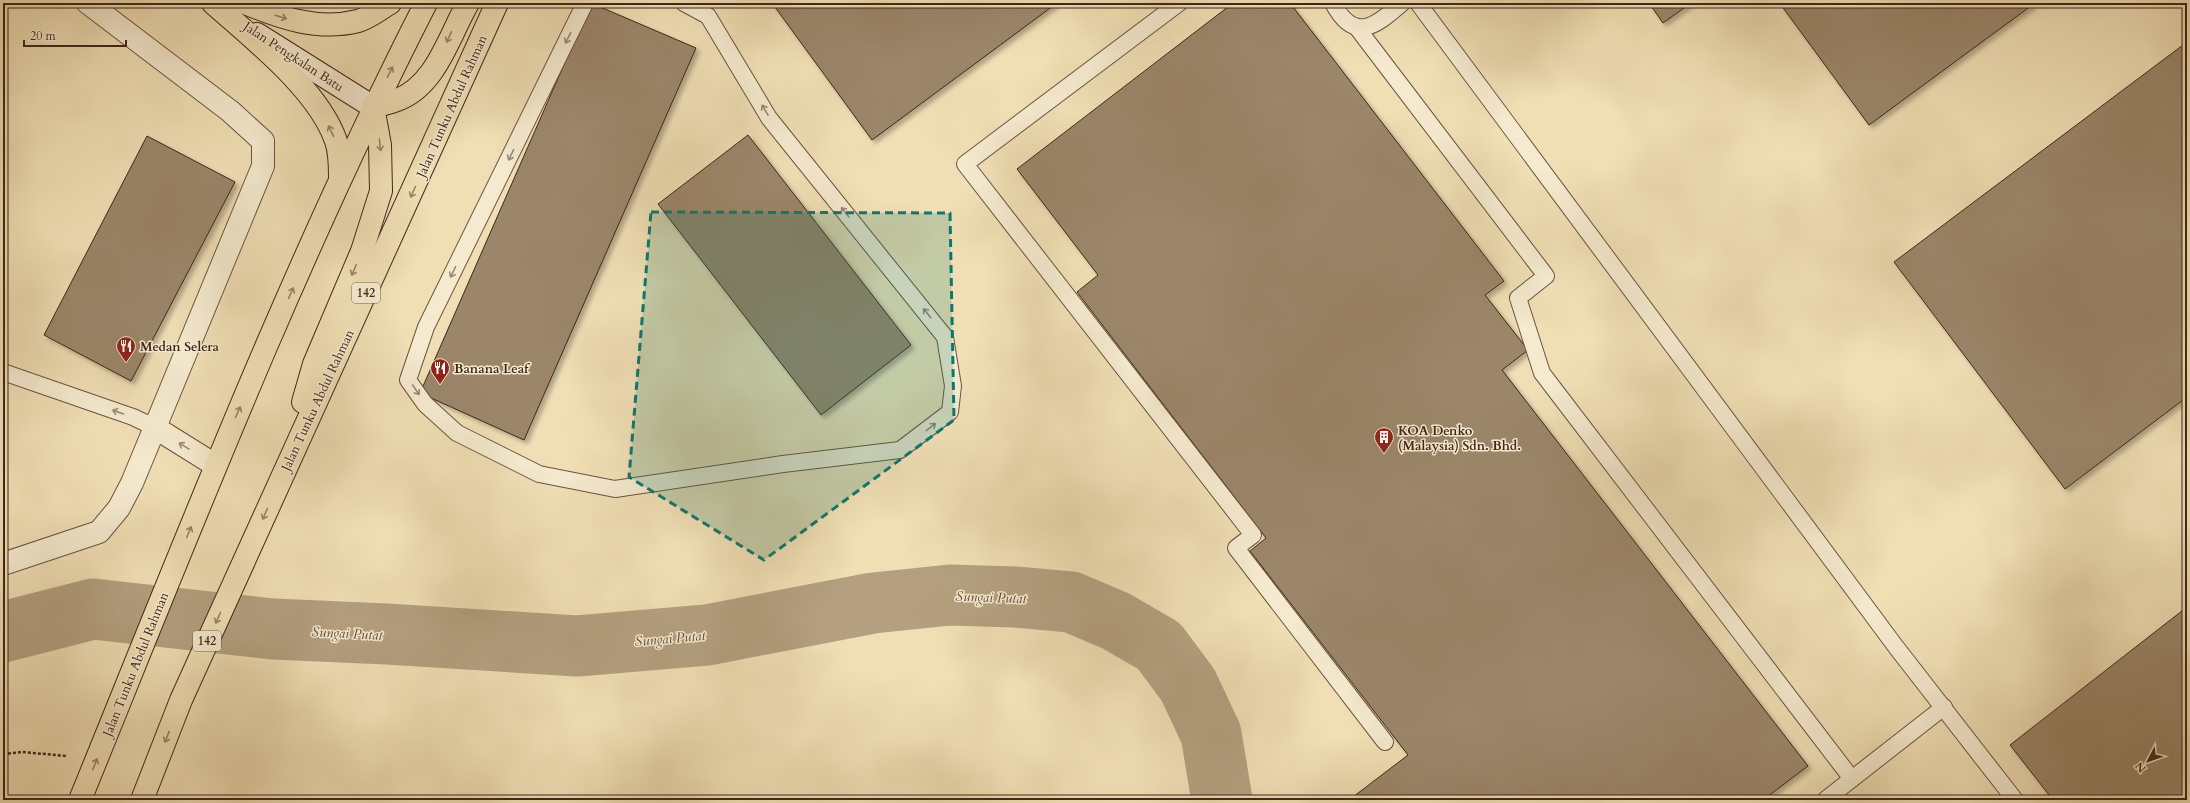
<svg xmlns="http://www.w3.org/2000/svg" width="2190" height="803" viewBox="0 0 2190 803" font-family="Cardo,serif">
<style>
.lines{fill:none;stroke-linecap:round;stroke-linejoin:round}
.river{stroke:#b4a080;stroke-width:61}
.building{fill:#9b866a;stroke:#3f2619;filter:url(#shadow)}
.service-casing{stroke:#6b5440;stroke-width:18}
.minor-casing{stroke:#6b5440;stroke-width:24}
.secondary-casing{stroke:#3f2619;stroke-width:24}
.primary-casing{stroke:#3f2619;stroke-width:24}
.path{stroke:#3f2619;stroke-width:2.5;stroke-dasharray:3 2;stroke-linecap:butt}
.service{stroke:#f5eacf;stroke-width:16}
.minor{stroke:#f5eacf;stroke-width:22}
.secondary{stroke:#f5eacf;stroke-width:22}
.primary{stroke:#f0dfb5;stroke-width:22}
.oneway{stroke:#988267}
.oneway2{stroke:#9a8874}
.marked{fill:#0f766e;fill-opacity:0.2;stroke:#0f766e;stroke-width:3;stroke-dasharray:8 5;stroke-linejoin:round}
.labels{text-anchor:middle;stroke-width:3;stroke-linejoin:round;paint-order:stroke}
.shield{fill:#f5eacf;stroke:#766150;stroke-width:1}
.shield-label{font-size:12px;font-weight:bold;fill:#3f2619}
.street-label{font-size:13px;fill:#3f2619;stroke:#f5eacf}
.poi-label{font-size:13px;font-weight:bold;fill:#3f2619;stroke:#f5eacf;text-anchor:start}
.water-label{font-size:14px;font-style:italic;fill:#624b38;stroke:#f5eacf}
</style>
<defs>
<filter id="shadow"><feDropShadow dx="3.5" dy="3.5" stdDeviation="2" flood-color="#0004"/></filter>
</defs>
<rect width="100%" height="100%" fill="#f0dfb5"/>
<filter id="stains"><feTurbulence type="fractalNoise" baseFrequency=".005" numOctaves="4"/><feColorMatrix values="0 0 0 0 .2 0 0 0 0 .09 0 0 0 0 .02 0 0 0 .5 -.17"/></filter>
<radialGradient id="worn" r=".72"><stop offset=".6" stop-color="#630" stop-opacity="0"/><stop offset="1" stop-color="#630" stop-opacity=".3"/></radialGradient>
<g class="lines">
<polyline class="river" points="3,632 93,609 273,629 387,634 577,646 707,635 873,603 950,595 1015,597 1071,602 1116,621 1159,646 1188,685 1211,734 1222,800"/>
</g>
<g class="building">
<polygon points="591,3 696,48 524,440 420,393"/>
<polygon points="772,3 1057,3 872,140"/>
<polygon points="1233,3 1290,3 1504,281 1485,295 1528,350 1502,370 1808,766 1763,800 1349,800 1408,755 1250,551 1266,538 1077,292 1098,275 1017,169"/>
<polygon points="1649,3 1691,3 1663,23"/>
<polygon points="1783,3 2035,3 1869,125 1781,5"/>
<polygon points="2187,42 2187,397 2065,489 1894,262"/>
<polygon points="748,135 911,345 821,415 658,204"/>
<polygon points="147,136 235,182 131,381 44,335"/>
<polygon points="2187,607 2187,800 2053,800 2010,745"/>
</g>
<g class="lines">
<defs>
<g id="service">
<polyline points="585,3 426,327 408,380 425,404 457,433 539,474 615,489 783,464 900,450 950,412 953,386 945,337 769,118 708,16 684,3"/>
<polyline points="1179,3 965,164 1253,535 1236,548 1385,742"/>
<path d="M1333,3C1354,43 1375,27 1402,3"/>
<polyline points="1418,3 1896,647 2015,800"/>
<polyline points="1358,29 1546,276 1518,298 1542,373 1852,779"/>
<polyline points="3,372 133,417 154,427"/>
<polyline points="1825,800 1944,707"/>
</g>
<g id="minor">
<polyline points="154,427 215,465"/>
<polyline points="3,564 99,532 119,508 132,483 263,166 263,141 230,111 88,3"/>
</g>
<polyline id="secondary" points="257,34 373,107"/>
<g id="primary">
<path d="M213,3C253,39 318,89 336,141C340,152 340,165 340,177"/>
<path d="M245,3C281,18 318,31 358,21C369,18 380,9 390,3"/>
<path d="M373,107C381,105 389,103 397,100C436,86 449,36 468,3"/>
<polyline points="303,402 314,364 362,251 381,191 380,145 373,107"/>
<path d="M80,800C189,532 294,261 426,3"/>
<polyline points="142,800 181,700 497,3"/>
</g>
</defs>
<use href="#service" class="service-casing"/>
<use href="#minor" class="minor-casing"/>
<use href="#secondary" class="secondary-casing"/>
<use href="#primary" class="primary-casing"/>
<polyline class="path" points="3,754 22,752 67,756"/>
<use href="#service" class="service"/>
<use href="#minor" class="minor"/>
<use href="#secondary" class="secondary"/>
<use href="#primary" class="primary"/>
</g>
<defs><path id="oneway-shaft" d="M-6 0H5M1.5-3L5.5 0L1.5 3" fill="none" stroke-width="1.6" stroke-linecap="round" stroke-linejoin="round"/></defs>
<g class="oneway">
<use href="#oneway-shaft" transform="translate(281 17) rotate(17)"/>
<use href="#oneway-shaft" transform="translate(449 37) rotate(115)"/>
<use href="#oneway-shaft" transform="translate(390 72) rotate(-63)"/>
<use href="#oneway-shaft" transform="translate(331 131) rotate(-116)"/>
<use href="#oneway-shaft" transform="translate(380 145) rotate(84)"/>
<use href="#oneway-shaft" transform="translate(413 192) rotate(114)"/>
<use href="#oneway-shaft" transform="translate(354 270) rotate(113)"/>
<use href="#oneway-shaft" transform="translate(291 293) rotate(-66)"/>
<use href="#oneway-shaft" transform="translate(238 412) rotate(-66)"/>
<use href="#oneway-shaft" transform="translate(265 514) rotate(114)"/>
<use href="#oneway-shaft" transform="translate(189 532) rotate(-68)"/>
<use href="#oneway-shaft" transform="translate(218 618) rotate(114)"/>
<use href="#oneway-shaft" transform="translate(167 737) rotate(111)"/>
<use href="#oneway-shaft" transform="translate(95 764) rotate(-68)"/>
</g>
<g class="oneway2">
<use href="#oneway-shaft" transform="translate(568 38) rotate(116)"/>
<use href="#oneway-shaft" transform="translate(765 110) rotate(-120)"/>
<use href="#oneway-shaft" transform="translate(511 155) rotate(116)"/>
<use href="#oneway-shaft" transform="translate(845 212) rotate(-129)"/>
<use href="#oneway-shaft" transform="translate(453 272) rotate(116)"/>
<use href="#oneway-shaft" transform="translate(927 313) rotate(-129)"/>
<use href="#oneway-shaft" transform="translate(416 390) rotate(56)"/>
<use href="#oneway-shaft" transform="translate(118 412) rotate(-161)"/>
<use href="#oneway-shaft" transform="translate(931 427) rotate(-38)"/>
<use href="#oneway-shaft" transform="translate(184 446) rotate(-149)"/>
</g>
<path class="marked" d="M651,212L950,213L954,420L764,560L629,477Z"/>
<defs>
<symbol id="restaurant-pin" viewBox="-11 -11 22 30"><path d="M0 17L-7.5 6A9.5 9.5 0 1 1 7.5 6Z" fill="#8f2418" stroke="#f5eacf"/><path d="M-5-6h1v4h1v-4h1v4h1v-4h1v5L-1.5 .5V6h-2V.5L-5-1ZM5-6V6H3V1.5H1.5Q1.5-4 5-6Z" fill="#fff"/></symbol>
<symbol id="building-pin" viewBox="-11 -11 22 30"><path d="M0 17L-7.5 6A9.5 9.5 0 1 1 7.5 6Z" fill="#8f2418" stroke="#f5eacf"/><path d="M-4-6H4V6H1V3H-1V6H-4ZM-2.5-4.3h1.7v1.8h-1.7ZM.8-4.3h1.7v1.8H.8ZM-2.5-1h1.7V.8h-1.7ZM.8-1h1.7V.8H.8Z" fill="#fff"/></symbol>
</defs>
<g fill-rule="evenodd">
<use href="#restaurant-pin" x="115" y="335" width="22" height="30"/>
<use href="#restaurant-pin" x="429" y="357" width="22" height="30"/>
<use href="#building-pin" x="1373" y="426" width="22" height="30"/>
</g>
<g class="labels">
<g class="shield">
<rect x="352" y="283" width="28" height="20" rx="3"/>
<rect x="193" y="631" width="28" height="20" rx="3"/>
</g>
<g class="shield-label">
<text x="366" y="297">142</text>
<text x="207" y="645">142</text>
</g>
<g class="street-label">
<text transform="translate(294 56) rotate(33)" y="5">Jalan Pengkalan Batu</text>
<text transform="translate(451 106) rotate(-66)" y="5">Jalan Tunku Abdul Rahman</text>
<text transform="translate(317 400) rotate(-65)" y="5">Jalan Tunku Abdul Rahman</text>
<text transform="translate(135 664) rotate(-68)" y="5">Jalan Tunku Abdul Rahman</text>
</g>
<g class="poi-label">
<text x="140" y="351">Medan Selera</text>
<text x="454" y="373">Banana Leaf</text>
<text x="1398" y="435">KOA Denko<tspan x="1398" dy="15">(Malaysia) Sdn. Bhd.</tspan></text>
</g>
<g class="water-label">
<text transform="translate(991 597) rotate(2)" y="5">Sungai Putat</text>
<text transform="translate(347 633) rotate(3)" y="5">Sungai Putat</text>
<text transform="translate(670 638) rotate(-5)" y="5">Sungai Putat</text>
</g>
</g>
<rect width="2190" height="803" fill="none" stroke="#f0dfb5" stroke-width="16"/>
<rect x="4" y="4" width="2182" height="795" fill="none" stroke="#3f2619" stroke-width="2"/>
<rect x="8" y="8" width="2174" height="787" fill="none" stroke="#3f2619"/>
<g transform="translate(2148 761) rotate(229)" stroke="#f5eacf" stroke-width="3" paint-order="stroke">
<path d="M0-3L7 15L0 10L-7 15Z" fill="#3f2619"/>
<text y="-6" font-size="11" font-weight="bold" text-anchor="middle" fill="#3f2619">N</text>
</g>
<path d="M24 40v6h102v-6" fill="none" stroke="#3f2619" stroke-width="2"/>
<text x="30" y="40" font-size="12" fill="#3f2619" stroke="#f5eacf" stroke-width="3" paint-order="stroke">20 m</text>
<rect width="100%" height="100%" filter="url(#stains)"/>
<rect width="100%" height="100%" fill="url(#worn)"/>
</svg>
